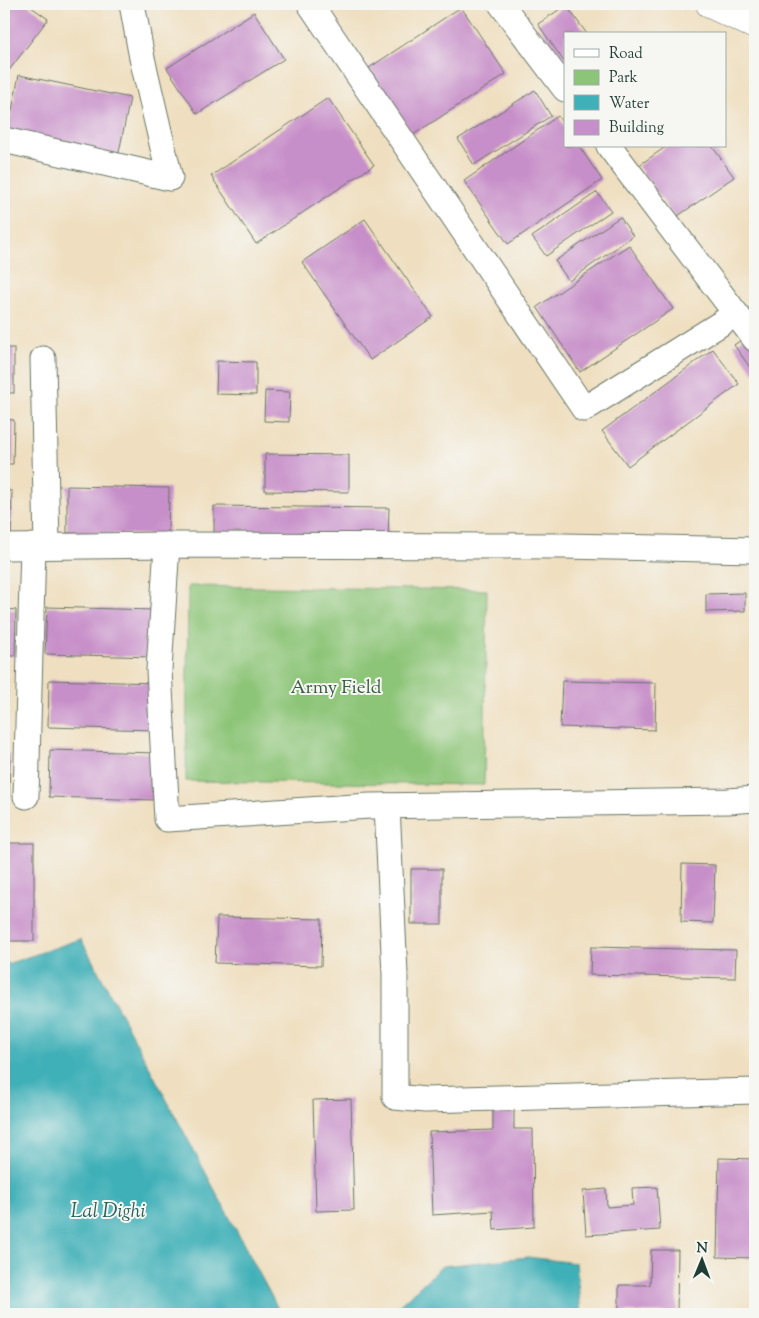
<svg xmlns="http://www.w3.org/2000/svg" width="759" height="1318" viewBox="0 0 759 1318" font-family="'Sorts Mill Goudy',serif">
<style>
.green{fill:#8dc578;stroke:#568156}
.water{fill:#40b0b8;stroke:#307676}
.building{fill:#c78fc9}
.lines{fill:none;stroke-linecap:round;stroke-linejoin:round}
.street-casing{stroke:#687665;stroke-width:27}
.secondary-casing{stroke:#687665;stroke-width:29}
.street{stroke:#fff;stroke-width:25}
.secondary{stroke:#fff;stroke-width:28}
.labels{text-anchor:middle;stroke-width:4;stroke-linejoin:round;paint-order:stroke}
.park-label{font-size:19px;fill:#3a5f45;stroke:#f6f6f2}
.water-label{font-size:20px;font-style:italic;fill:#29605c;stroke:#f6f6f2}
</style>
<rect width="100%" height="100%" fill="#f6f6f2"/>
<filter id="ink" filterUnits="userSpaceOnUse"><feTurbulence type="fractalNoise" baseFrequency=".02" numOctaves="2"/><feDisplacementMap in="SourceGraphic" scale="10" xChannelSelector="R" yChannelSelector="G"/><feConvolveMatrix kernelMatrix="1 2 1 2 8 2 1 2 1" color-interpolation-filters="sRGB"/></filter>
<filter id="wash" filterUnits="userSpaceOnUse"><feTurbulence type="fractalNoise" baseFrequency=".0096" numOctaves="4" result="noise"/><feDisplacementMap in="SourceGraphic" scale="20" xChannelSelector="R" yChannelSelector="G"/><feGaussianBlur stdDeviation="1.12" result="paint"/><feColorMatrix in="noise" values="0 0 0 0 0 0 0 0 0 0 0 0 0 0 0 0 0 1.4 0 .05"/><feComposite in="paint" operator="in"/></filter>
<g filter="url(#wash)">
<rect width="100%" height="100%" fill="#efdfc0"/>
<polygon class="green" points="188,586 487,590 484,785 186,781"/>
<g class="water">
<polygon points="81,939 281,1314 4,1314 4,965"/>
<polygon points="528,1257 576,1263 581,1314 393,1314 393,1311 442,1266"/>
</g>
<g id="blocks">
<g class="building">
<polygon points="4,4 27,4 48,19 4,77"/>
<polygon points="566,5 587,34 565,34 565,63 538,24"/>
<polygon points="461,7 506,74 413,135 369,68"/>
<polygon points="254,12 284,59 197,114 167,68"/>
<polygon points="19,75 130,98 117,162 6,140"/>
<polygon points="535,90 551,116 474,165 458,139"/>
<polygon points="328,98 374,165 256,244 211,176"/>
<polygon points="558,116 565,127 565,146 579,146 602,180 508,244 464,181"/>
<polygon points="667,146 712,146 734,177 675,218 638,166"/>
<polygon points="597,192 611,211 546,256 532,237"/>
<polygon points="620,217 633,236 569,281 555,261"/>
<polygon points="365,219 433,317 370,360 302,262"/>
<polygon points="629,245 673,309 580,372 537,307"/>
<polygon points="755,330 755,372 754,373 734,345"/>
<rect x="4" y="348" width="10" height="45"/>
<polygon points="713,349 739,384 628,466 602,431"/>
<polygon points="217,361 256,362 256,395 216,394"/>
<polygon points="265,391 290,392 289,422 264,421"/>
<polygon points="4,419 14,420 13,464 4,464"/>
<polygon points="265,454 349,455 349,492 265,491"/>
<polygon points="67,486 169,488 168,535 67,533"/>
<polygon points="4,491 12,491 11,539 4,539"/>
<polygon points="214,506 389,508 388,543 214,540"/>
<polygon points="745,593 745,611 706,612 706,594"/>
<polygon points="47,607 153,610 151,657 45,654"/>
<polygon points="4,609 16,610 15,656 4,656"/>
<polygon points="4,677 8,677 7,724 4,724"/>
<polygon points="49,680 155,683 154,730 48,727"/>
<polygon points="562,681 656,683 655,730 560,727"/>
<polygon points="50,750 156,753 155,800 49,797"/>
<polygon points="4,754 10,754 9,801 4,801"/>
<rect x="4" y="843" width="30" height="98"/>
<polygon points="682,864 715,865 713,923 681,922"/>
<rect x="411" y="869" width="31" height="55"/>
<polygon points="217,917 322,919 321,966 215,963"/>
<polygon points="591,947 736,950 735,978 590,975"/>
<polygon points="351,1099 354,1210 316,1211 313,1100"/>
<polygon points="514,1110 514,1129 533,1129 534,1227 494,1230 493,1211 432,1215 429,1132 493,1130 493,1111"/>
<polygon points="719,1158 755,1159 755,1258 717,1257"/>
<polygon points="657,1187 660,1230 586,1235 583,1191 606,1189 607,1207 633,1205 632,1188"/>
<polygon points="651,1250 678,1250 677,1313 619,1312 619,1285 650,1285"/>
</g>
</g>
</g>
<g filter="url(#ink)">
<use href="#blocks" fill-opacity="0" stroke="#687665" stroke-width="1"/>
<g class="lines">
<defs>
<g id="street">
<polyline points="310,4 584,409 736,314"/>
<polyline points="501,4 565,89"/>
<polyline points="4,140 170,178 142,58 132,4"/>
<polyline points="609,146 755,339"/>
<polyline points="43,359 47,546"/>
<polyline points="4,547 167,545"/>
<polyline points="755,550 564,546 167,545 159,670 167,819 370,806 728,801 755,799"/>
<polyline points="26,796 33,546"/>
<polyline points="387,806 395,974 395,1097 425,1100 755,1091"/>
</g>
<polyline id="secondary" points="710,4 755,25"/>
</defs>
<use href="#street" class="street-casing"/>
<use href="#secondary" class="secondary-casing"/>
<use href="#street" class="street"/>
<use href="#secondary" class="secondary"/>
</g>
</g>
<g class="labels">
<g class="park-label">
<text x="336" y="693">Army Field</text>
</g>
<g class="water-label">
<text x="108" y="1217">Lal Dighi</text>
</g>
</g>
<rect width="759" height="1318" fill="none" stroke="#f6f6f2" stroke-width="20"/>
<rect x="564" y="32" width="162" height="115" fill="#f6f6f2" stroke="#a0aca6"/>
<rect x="574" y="49" width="25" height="8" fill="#ffffff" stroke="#a0aca6"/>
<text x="609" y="58" font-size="15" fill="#1f3d34">Road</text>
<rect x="574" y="70" width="25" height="15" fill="#8dc578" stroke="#a0aca6"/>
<text x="609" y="82" font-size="15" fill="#1f3d34">Park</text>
<rect x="574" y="95" width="25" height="15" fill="#40b0b8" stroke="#a0aca6"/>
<text x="609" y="108" font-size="15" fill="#1f3d34">Water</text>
<rect x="574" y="120" width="25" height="15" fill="#c78fc9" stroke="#a0aca6"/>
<text x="609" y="132" font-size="15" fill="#1f3d34">Building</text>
<g transform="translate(702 1260) rotate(1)" stroke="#f6f6f2" stroke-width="4" paint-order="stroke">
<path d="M0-4L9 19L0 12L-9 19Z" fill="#1f3d34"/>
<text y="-8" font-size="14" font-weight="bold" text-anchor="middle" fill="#1f3d34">N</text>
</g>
</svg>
